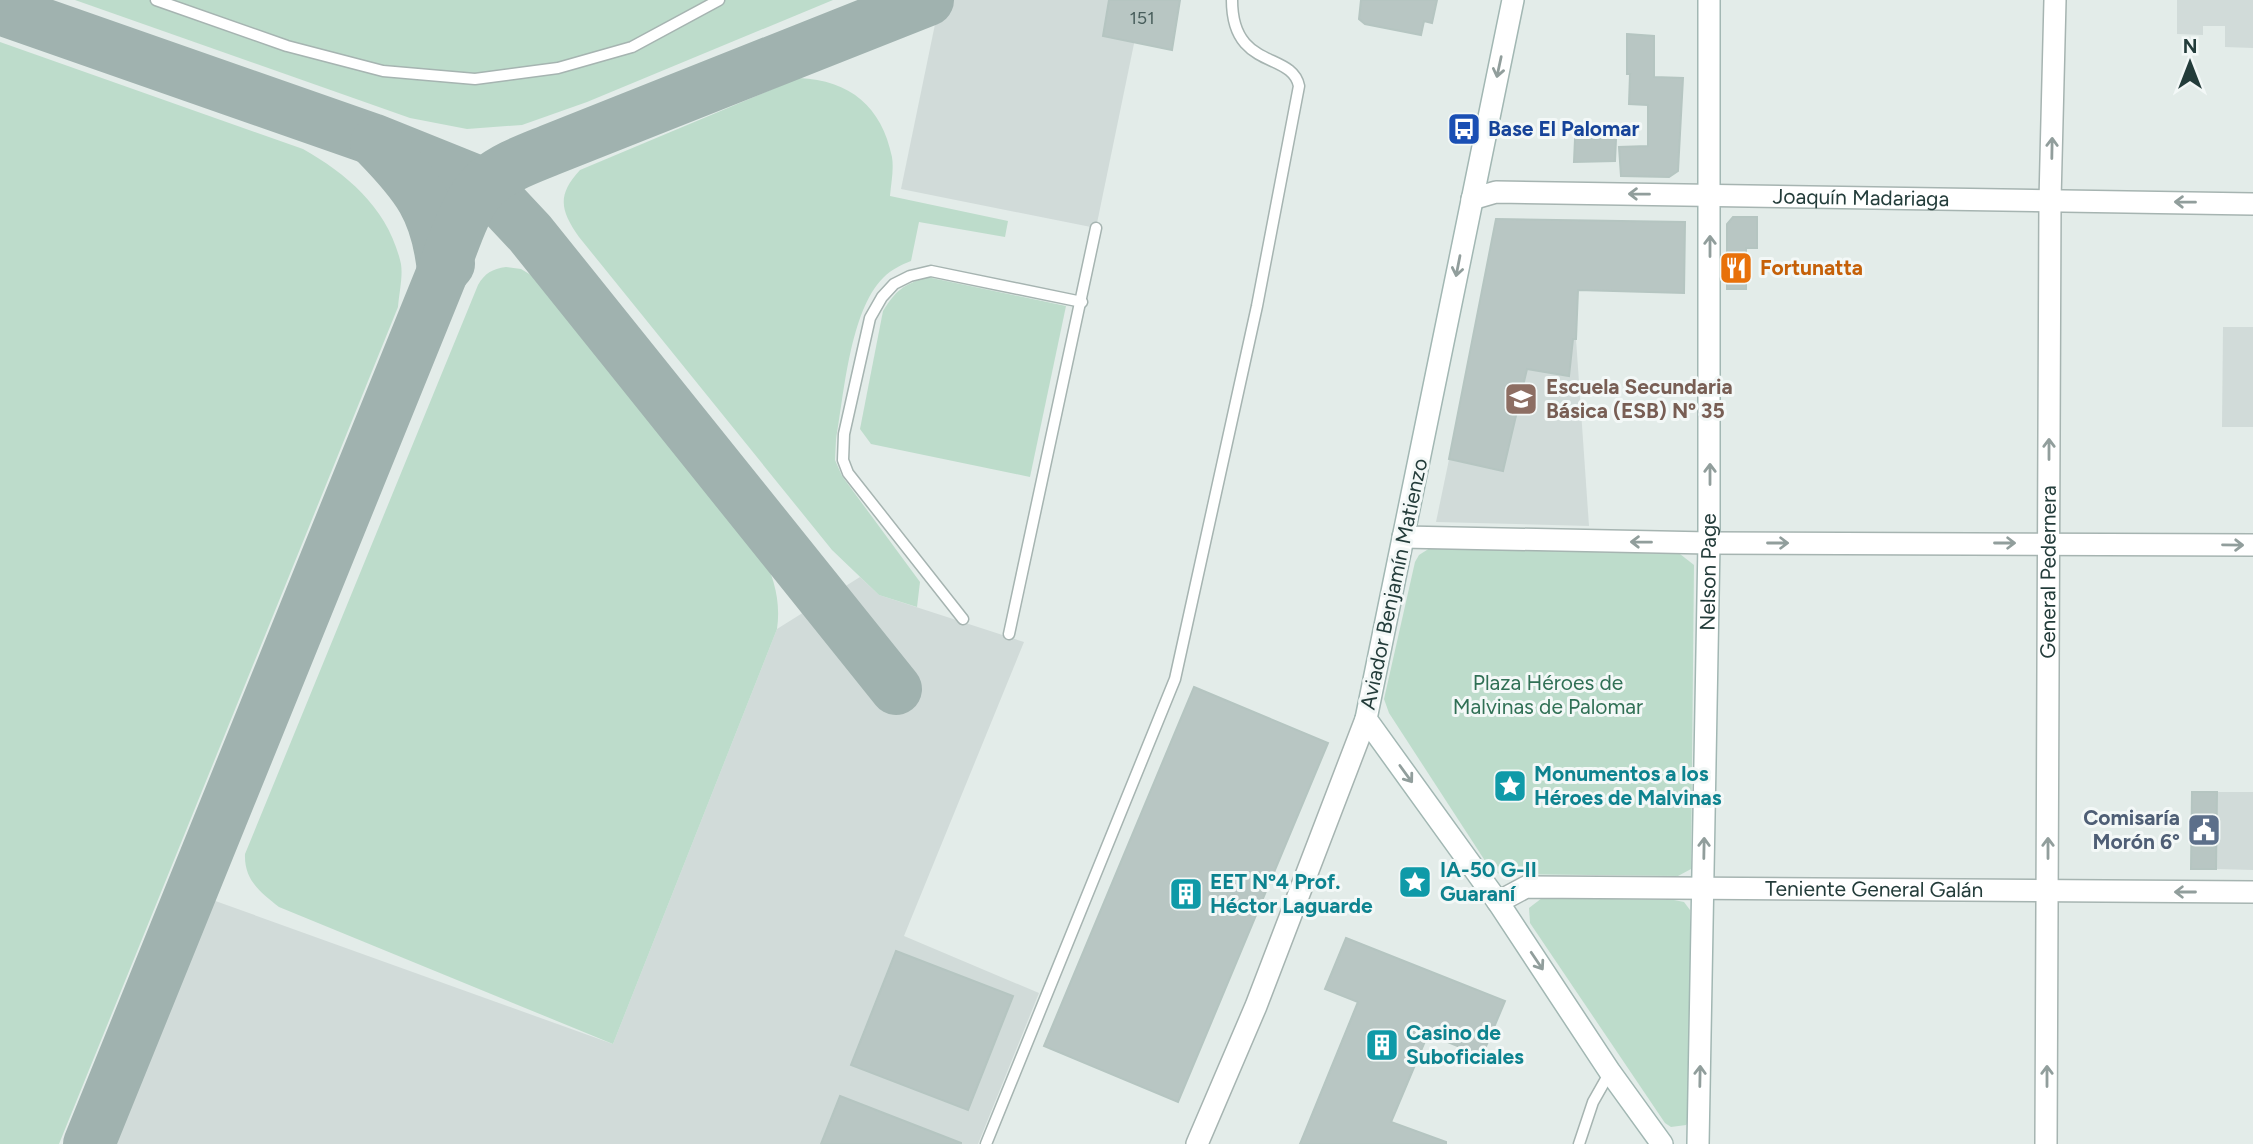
<svg xmlns="http://www.w3.org/2000/svg" width="2253" height="1144" viewBox="0 0 2253 1144" font-family="Figtree,sans-serif">
<style>
.built{fill:#d1dbd9}
.green{fill:#bddccb}
.lines{fill:none;stroke-linecap:round;stroke-linejoin:round}
.taxiway{stroke:#a0b2af;stroke-width:52}
.building{fill:#b8c6c3;stroke:#b5c5c1;stroke-width:2}
.lane-casing{stroke:#a6b4b1;stroke-width:13}
.street-casing{stroke:#a6b4b1;stroke-width:24}
.secondary-casing{stroke:#a2b7b3;stroke-width:24}
.lane{stroke:#fff;stroke-width:10}
.street{stroke:#fff;stroke-width:21}
.secondary{stroke:#fff;stroke-width:21}
.oneway{stroke:#919e9c}
.labels{text-anchor:middle;stroke-width:6;stroke-linejoin:round;paint-order:stroke}
.number-label{font-size:18px;fill:#485e5c}
.transit-label{font-size:21px;font-weight:bold;fill:#164399;stroke:#f3f8f7;text-anchor:start}
.street-label{font-size:21px;fill:#233c3a;stroke:#f3f8f7}
.food-label{font-size:21px;font-weight:bold;fill:#c56008;stroke:#f3f8f7;text-anchor:start}
.education-label{font-size:21px;font-weight:bold;fill:#785e54;stroke:#f3f8f7;text-anchor:start}
.park-label{font-size:21px;fill:#307055;stroke:#f3f8f7}
.culture-label{font-size:21px;font-weight:bold;fill:#0d838f;stroke:#f3f8f7;text-anchor:start}
.service-label{font-size:21px;font-weight:bold;fill:#4e5e75;stroke:#f3f8f7;text-anchor:end}
</style>
<rect width="100%" height="100%" fill="#e3ece9"/>
<g class="built">
<polygon points="940,0 1143,0 1096,228 901,189"/>
<polygon points="2177,0 2253,0 2253,48 2225,47 2225,26 2203,26 2203,35 2177,34"/>
<polygon points="1478,320 1576,339 1589,526 1436,522"/>
<polygon points="2223,327 2253,327 2253,427 2222,427"/>
<polygon points="860,577 879,595 1024,642 904,936 1039,993 978,1144 111,1144 207,898 613,1044 777,629"/>
<polygon points="2217,792 2253,792 2253,870 2216,869"/>
</g>
<g class="green">
<polygon points="75,0 833,0 587,102 522,125 467,129 410,118"/>
<path d="M0,42L303,149C349,175 389,210 401,264C403,277 399,294 398,307L59,1144H0Z"/>
<path d="M799,78C850,80 882,107 892,157C894,170 891,183 890,196L1008,221L1005,237L919,222L911,261C901,265 892,269 883,278C850,311 844,394 836,440L835,460L842,476L920,582L917,607L879,595L832,550L579,237C560,210 557,195 580,170Z"/>
<path d="M506,267L521,269L531,275L762,553C774,578 781,601 777,629L613,1044L279,907C260,892 244,880 245,854L478,285C485,273 492,269 506,267Z"/>
<path d="M927,277L1066,306L1030,477L871,444L860,429L883,311C896,290 903,285 927,277Z"/>
<polygon points="1430,548 1680,554 1694,565 1691,869 1678,876 1500,874 1491,870 1389,713 1384,699 1415,562 1419,555"/>
<polygon points="1542,898 1674,900 1684,902 1690,910 1690,1119 1686,1125 1671,1127 1665,1123 1530,923 1529,908"/>
</g>
<g class="lines">
<g class="taxiway">
<polyline points="0,9 372,139 484,184 530,233 896,689"/>
<path d="M376,143C417,185 437,210 443,271L449,264"/>
<path d="M89,1144L443,271C453,245 466,201 486,183C505,167 528,159 550,150L928,0"/>
</g>
</g>
<g class="building">
<polygon points="1109,0 1180,0 1172,50 1103,36"/>
<polygon points="1361,0 1437,0 1432,23 1424,21 1421,35 1365,24 1359,19"/>
<polygon points="1627,34 1654,36 1654,77 1683,78 1678,171 1669,177 1621,176 1619,147 1648,146 1648,105 1629,104 1630,74 1627,74"/>
<polygon points="1575,139 1616,139 1615,161 1574,162"/>
<polygon points="1733,217 1757,217 1757,248 1746,248 1746,289 1727,289 1727,224"/>
<polygon points="1496,219 1685,222 1684,293 1578,290 1576,339 1573,339 1569,376 1527,369 1503,471 1449,459"/>
<polygon points="1194,687 1328,743 1178,1102 1044,1046"/>
<polygon points="2192,792 2217,792 2216,869 2191,869"/>
<polygon points="1346,938 1505,1001 1482,1056 1428,1034 1391,1122 1446,1142 1446,1144 1300,1144 1358,1002 1325,989"/>
<polygon points="896,951 1013,996 968,1110 851,1065"/>
<polygon points="840,1096 961,1143 961,1144 821,1144"/>
</g>
<g class="lines">
<defs>
<g id="lane">
<polyline points="156,0 287,46 383,71 475,79 558,68 632,47 719,0"/>
<polyline points="963,619 848,473 843,460 844,434 870,318 882,297 894,284 910,276 931,271 1082,302"/>
<polyline points="1009,634 1096,228"/>
<path d="M986,1144L1175,679L1257,306L1299,86C1292,51 1232,71 1232,0"/>
<polyline points="1579,1144 1593,1102 1610,1072"/>
</g>
<g id="street">
<path id="s1" d="M1472,199L1496,192L2253,204"/>
<polyline points="1403,537 1709,543 2253,545"/>
<path id="s2" d="M1498,902L1526,887L2253,892"/>
<polyline points="1197,1144 1256,1006 1366,719"/>
<path id="s3" d="M2046,1144L2050,200L2055,0"/>
</g>
<g id="secondary">
<polyline points="1513,0 1366,719 1498,902 1610,1072 1662,1144"/>
<path id="s4" d="M1698,1144L1709,543V0"/>
</g>
</defs>
<use href="#lane" class="lane-casing"/>
<use href="#street" class="street-casing"/>
<use href="#secondary" class="secondary-casing"/>
<use href="#lane" class="lane"/>
<use href="#street" class="street"/>
<use href="#secondary" class="secondary"/>
</g>
<defs><path id="oneway-shaft" d="M-6 0H5M1.5-3L5.5 0L1.5 3" fill="none" stroke-width="1.6" stroke-linecap="round" stroke-linejoin="round" transform="scale(1.75)"/></defs>
<g class="oneway">
<use href="#oneway-shaft" transform="translate(1499 67) rotate(102)"/>
<use href="#oneway-shaft" transform="translate(2052 148) rotate(-89)"/>
<use href="#oneway-shaft" transform="translate(1639 194) rotate(-179)"/>
<use href="#oneway-shaft" transform="translate(2185 202) rotate(-179)"/>
<use href="#oneway-shaft" transform="translate(1710 246) rotate(-90)"/>
<use href="#oneway-shaft" transform="translate(1458 266) rotate(101)"/>
<use href="#oneway-shaft" transform="translate(2049 449) rotate(-90)"/>
<use href="#oneway-shaft" transform="translate(1710 474) rotate(-90)"/>
<use href="#oneway-shaft" transform="translate(1641 542) rotate(-179)"/>
<use href="#oneway-shaft" transform="translate(1778 543)"/>
<use href="#oneway-shaft" transform="translate(2005 543)"/>
<use href="#oneway-shaft" transform="translate(2233 545) rotate(1)"/>
<use href="#oneway-shaft" transform="translate(1406 774) rotate(54)"/>
<use href="#oneway-shaft" transform="translate(1704 848) rotate(-89)"/>
<use href="#oneway-shaft" transform="translate(2048 848) rotate(-90)"/>
<use href="#oneway-shaft" transform="translate(2185 892) rotate(-180)"/>
<use href="#oneway-shaft" transform="translate(1537 961) rotate(56)"/>
<use href="#oneway-shaft" transform="translate(1700 1076) rotate(-89)"/>
<use href="#oneway-shaft" transform="translate(2047 1076) rotate(-90)"/>
</g>
<defs>
<symbol id="bus-square" viewBox="-11 -11 22 22"><rect x="-9" y="-9" width="18" height="18" rx="4" fill="#1a4fb4" stroke="#f3f8f7"/><path d="M-5-6H5V4H4V6H2V4H-2V6H-4V4H-5ZM-3.5-4V0h7V-4ZM-3.5 1.2v1.5H-2V1.2ZM2 1.2v1.5H3.5V1.2Z" fill="#fff"/></symbol>
<symbol id="restaurant-square" viewBox="-11 -11 22 22"><rect x="-9" y="-9" width="18" height="18" rx="4" fill="#e8710a" stroke="#f3f8f7"/><path d="M-5-6h1v4h1v-4h1v4h1v-4h1v5L-1.5 .5V6h-2V.5L-5-1ZM5-6V6H3V1.5H1.5Q1.5-4 5-6Z" fill="#fff"/></symbol>
<symbol id="school-square" viewBox="-11 -11 22 22"><rect x="-9" y="-9" width="18" height="18" rx="4" fill="#8d6e63" stroke="#f3f8f7"/><path d="M0-5L7-2L0 1L-7-2ZM-4 1L0 2.5L4 1V4Q0 6-4 4Z" fill="#fff"/></symbol>
<symbol id="sight-square" viewBox="-11 -11 22 22"><rect x="-9" y="-9" width="18" height="18" rx="4" fill="#0f9aa8" stroke="#f3f8f7"/><path d="M0-6L1.8-2.2L6-1.7L2.9 1.2L3.7 5.4L0 3.3L-3.7 5.4L-2.9 1.2L-6-1.7L-1.8-2.2Z" fill="#fff"/></symbol>
<symbol id="civic-square" viewBox="-11 -11 22 22"><rect x="-9" y="-9" width="18" height="18" rx="4" fill="#5c6f8a" stroke="#f3f8f7"/><path d="M-.6-6.5H3V-4.5H.6V-3L4-1V1h2V6H-6V1h2V-1L-.6-3ZM-1.2 2.5V6h2.4V2.5Z" fill="#fff"/></symbol>
<symbol id="building-square" viewBox="-11 -11 22 22"><rect x="-9" y="-9" width="18" height="18" rx="4" fill="#0f9aa8" stroke="#f3f8f7"/><path d="M-4-6H4V6H1V3H-1V6H-4ZM-2.5-4.3h1.7v1.8h-1.7ZM.8-4.3h1.7v1.8H.8ZM-2.5-1h1.7V.8h-1.7ZM.8-1h1.7V.8H.8Z" fill="#fff"/></symbol>
</defs>
<g fill-rule="evenodd">
<use href="#bus-square" x="1445" y="110" width="38" height="38"/>
<use href="#restaurant-square" x="1717" y="249" width="38" height="38"/>
<use href="#school-square" x="1502" y="380" width="38" height="38"/>
<use href="#sight-square" x="1491" y="767" width="38" height="38"/>
<use href="#civic-square" x="2185" y="811" width="38" height="38"/>
<use href="#sight-square" x="1396" y="863" width="38" height="38"/>
<use href="#building-square" x="1167" y="875" width="38" height="38"/>
<use href="#building-square" x="1363" y="1026" width="38" height="38"/>
</g>
<g class="labels">
<g class="number-label">
<text x="1142" y="24">151</text>
</g>
<g class="transit-label">
<text x="1488" y="136">Base El Palomar</text>
</g>
<g class="street-label">
<text dy="7" stroke="none"><textPath href="#s1" startOffset="390">Joaquín Madariaga</textPath></text>
<text dy="7" stroke="none"><textPath href="#s4" startOffset="572">Nelson Page</textPath></text>
<text dy="7" stroke="none"><textPath href="#s3" startOffset="572">General Pedernera</textPath></text>
<text transform="translate(1394 584) rotate(-78)" y="7">Aviador Benjamín Matienzo</text>
<text dy="7" stroke="none"><textPath href="#s2" startOffset="380">Teniente General Galán</textPath></text>
</g>
<g class="food-label">
<text x="1760" y="275">Fortunatta</text>
</g>
<g class="education-label">
<text x="1546" y="394">Escuela Secundaria<tspan x="1546" dy="24">Básica (ESB) Nº 35</tspan></text>
</g>
<g class="park-label">
<text x="1548" y="690">Plaza Héroes de<tspan x="1548" dy="24">Malvinas de Palomar</tspan></text>
</g>
<g class="culture-label">
<text x="1534" y="781">Monumentos a los<tspan x="1534" dy="24">Héroes de Malvinas</tspan></text>
<text x="1440" y="877">IA-50 G-II<tspan x="1440" dy="24">Guaraní</tspan></text>
<text x="1210" y="889">EET Nº4 Prof.<tspan x="1210" dy="24">Héctor Laguarde</tspan></text>
<text x="1406" y="1040">Casino de<tspan x="1406" dy="24">Suboficiales</tspan></text>
</g>
<g class="service-label">
<text x="2180" y="825">Comisaría<tspan x="2180" dy="24">Morón 6°</tspan></text>
</g>
</g>
<g transform="translate(2190 63)" stroke="#f3f8f7" stroke-width="5" paint-order="stroke">
<path d="M0-5L12 26L0 18L-12 26Z" fill="#233c3a"/>
<text y="-10" font-size="19" font-weight="bold" text-anchor="middle" fill="#233c3a">N</text>
</g>
</svg>
